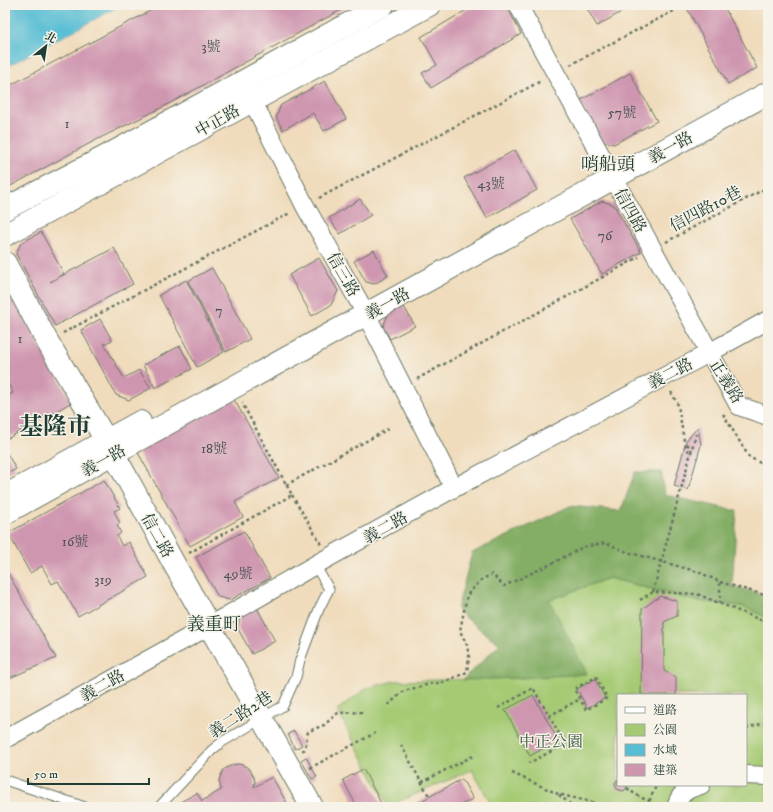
<svg xmlns="http://www.w3.org/2000/svg" width="773" height="812" viewBox="0 0 773 812" font-family="'IM FELL DW Pica','Noto Serif TC',serif">
<style>
.green{fill:#a5ca73;stroke:#628454;fill-rule:evenodd}
.forest{fill:#84ae65;stroke:#52764c}
.water{fill:#57bdd4;stroke:#3b7d84}
.pier{fill:#f0dcbc}
.building{fill:#cf96b0}
.lines{fill:none;stroke-linecap:round;stroke-linejoin:round}
.service-casing{stroke:#687564;stroke-width:11}
.minor-casing{stroke:#687564;stroke-width:20}
.tertiary-casing{stroke:#687564;stroke-width:24}
.secondary-casing{stroke:#687564;stroke-width:24}
.primary-casing{stroke:#687564;stroke-width:24}
.path{stroke:#687564;stroke-width:2.5;stroke-dasharray:3 3;stroke-linecap:butt}
.service{stroke:#fff;stroke-width:9}
.minor{stroke:#fff;stroke-width:18}
.tertiary{stroke:#fff;stroke-width:22}
.secondary{stroke:#fff;stroke-width:22}
.primary{stroke:#fff;stroke-width:22}
.path-bridge{stroke:#687564;stroke-width:2.5;stroke-dasharray:3 3;stroke-linecap:butt}
.labels{text-anchor:middle;stroke-width:3;stroke-linejoin:round;paint-order:stroke}
.number-label{font-size:14px;fill:#4b5353}
.street-label{font-size:16px;fill:#1f3d34;stroke:#f7f3e8}
.park-label{font-size:16px;fill:#3a5941;stroke:#f7f3e8}
.quarter-label{font-size:18px;fill:#1f3d34;stroke:#f7f3e8}
.town-label{font-size:24px;font-weight:bold;fill:#1f3d34;stroke:#f7f3e8}
</style>
<rect width="100%" height="100%" fill="#f7f3e8"/>
<filter id="ink" filterUnits="userSpaceOnUse"><feTurbulence type="fractalNoise" baseFrequency=".025" numOctaves="2"/><feDisplacementMap in="SourceGraphic" scale="8" xChannelSelector="R" yChannelSelector="G"/><feConvolveMatrix kernelMatrix="1 2 1 2 8 2 1 2 1" color-interpolation-filters="sRGB"/></filter>
<filter id="wash" filterUnits="userSpaceOnUse"><feTurbulence type="fractalNoise" baseFrequency=".012" numOctaves="4" result="noise"/><feDisplacementMap in="SourceGraphic" scale="16" xChannelSelector="R" yChannelSelector="G"/><feGaussianBlur stdDeviation="0.9" result="paint"/><feColorMatrix in="noise" values="0 0 0 0 0 0 0 0 0 0 0 0 0 0 0 0 0 1.4 0 .05"/><feComposite in="paint" operator="in"/></filter>
<g filter="url(#wash)">
<rect width="100%" height="100%" fill="#f0dcbc"/>
<path class="green" d="M609,578L697,601L742,606L768,618V807H493L472,770L388,806L337,710L367,688L394,681L518,678L586,673L548,600ZM618,695H746V785H618Z"/>
<polygon class="forest" points="635,472 661,472 665,495 737,511 732,586 768,596 768,618 742,606 697,601 609,578 549,600 587,674 518,678 463,680 500,644 477,627 457,610 472,553 570,506 621,511"/>
<polygon class="water" points="5,5 122,5 5,68"/>
<polygon class="pier" points="122,5 124,5 123,7 5,70 5,68"/>
<g id="blocks">
<g class="building">
<polygon points="161,5 350,5 163,107 96,140 5,189 5,88"/>
<polygon points="475,5 506,5 521,34 431,88 422,73 437,65 421,37"/>
<polygon points="585,5 627,5 628,8 597,26"/>
<polygon points="692,5 723,5 757,68 728,84 687,8"/>
<polygon points="630,73 657,121 614,144 601,141 579,101"/>
<polygon points="325,81 346,119 324,131 313,113 283,130 276,117 281,105"/>
<polygon points="515,150 537,190 487,218 464,178"/>
<polygon points="360,199 371,215 340,234 329,218"/>
<polygon points="602,201 614,205 641,252 602,274 570,219"/>
<polygon points="41,232 64,274 50,282 114,248 133,284 55,326 16,254 21,243"/>
<polygon points="374,250 388,276 374,284 366,282 354,261"/>
<polygon points="319,258 338,291 331,305 312,316 289,275"/>
<polygon points="212,268 250,339 226,352 188,281"/>
<polygon points="186,280 224,352 197,367 159,295"/>
<polygon points="5,285 72,402 5,440 5,397 13,393 5,378"/>
<polygon points="402,303 415,326 390,339 383,327 390,310"/>
<polygon points="100,319 112,340 104,344 124,378 139,370 151,388 129,400 116,395 81,330"/>
<polygon points="180,346 192,369 155,388 143,365"/>
<polygon points="232,396 279,478 235,502 243,517 190,546 136,449"/>
<polygon points="698,427 701,445 688,490 674,486 686,441"/>
<polygon points="5,450 16,469 5,475"/>
<polygon points="104,480 120,508 114,511 120,523 117,525 121,533 117,536 122,546 129,542 148,577 78,616 58,581 52,584 42,566 30,573 8,533"/>
<polygon points="244,531 270,578 230,600 218,597 196,557"/>
<polygon points="5,568 56,658 5,680"/>
<polygon points="660,596 677,601 677,616 664,622 664,671 676,677 676,695 641,695 642,609"/>
<polygon points="256,606 275,641 252,654 238,629 240,615"/>
<polygon points="595,679 605,698 587,708 577,689"/>
<polygon points="533,695 558,740 530,756 505,710"/>
<polygon points="294,731 302,745 295,749 288,734"/>
<polygon points="306,757 317,777 312,779 301,760"/>
<polygon points="238,764 243,765 248,768 251,772 254,777 255,782 254,787 272,777 289,807 171,807 197,793 202,801 221,790 219,780 223,770 228,767 233,765"/>
<polygon points="363,769 383,807 357,807 343,780"/>
<polygon points="462,779 473,799 457,807 410,807"/>
<polygon points="618,779 618,785 628,785 626,789 623,791 617,789 616,787 615,783"/>
<polygon points="54,802 67,807 52,807"/>
</g>
</g>
</g>
<g filter="url(#ink)">
<use href="#blocks" fill-opacity="0" stroke="#687564" stroke-width="1"/>
<g class="lines">
<defs>
<g id="service">
<polyline points="5,780 85,807"/>
<polyline points="159,807 212,750 222,742 283,706 296,677 300,660 319,609 329,589 315,565"/>
</g>
<g id="minor">
<polyline points="518,5 739,406 768,416"/>
<polyline points="247,90 305,206 366,314 454,488"/>
<polyline points="5,739 209,626 315,565 454,488 709,353 768,320"/>
<polyline points="746,775 768,776"/>
<path d="M677,807C678,793 689,788 701,785"/>
</g>
<g id="tertiary">
<polyline points="5,209 105,157 383,5"/>
<polyline points="5,235 429,5"/>
<polyline points="5,263 47,341 106,440"/>
</g>
<polyline id="secondary" points="106,440 173,562 312,807"/>
<g id="primary">
<polyline points="5,496 140,422"/>
<polyline points="5,513 768,93"/>
</g>
</defs>
<use href="#service" class="service-casing"/>
<use href="#minor" class="minor-casing"/>
<use href="#tertiary" class="tertiary-casing"/>
<use href="#secondary" class="secondary-casing"/>
<use href="#primary" class="primary-casing"/>
<g class="path">
<polyline points="570,65 685,5"/>
<polyline points="319,198 541,81"/>
<polyline points="666,242 768,187"/>
<polyline points="63,333 290,213"/>
<polyline points="417,379 639,257"/>
<polyline points="671,392 678,405 684,440 690,455"/>
<polyline points="723,414 749,457 768,467"/>
<polyline points="687,444 692,450"/>
<polyline points="286,485 390,428"/>
<polyline points="292,495 321,544"/>
<polyline points="189,553 292,495 242,403"/>
<polyline points="720,582 768,596"/>
<polyline points="640,600 653,592 697,594 768,623"/>
<polyline points="388,705 404,691 426,685 444,682 467,672 469,657 467,645 460,631 467,595 481,580 492,574 504,586 549,565 583,547 606,543 627,552 699,572 720,582 720,603"/>
<polyline points="498,708 533,688 565,744 529,763"/>
<polyline points="549,716 580,699 574,689 596,677 607,698 586,710 580,699"/>
<polyline points="746,728 768,722"/>
<polyline points="401,745 429,796"/>
<polyline points="302,750 304,750 305,748 308,732 309,731 324,725 338,713 365,712"/>
<polyline points="310,768 375,733"/>
<polyline points="512,773 558,794 611,807"/>
<polyline points="422,782 473,756"/>
<path d="M627,788C634,794 641,798 650,801"/>
<polyline points="559,795 574,807"/>
<polyline points="650,807 650,799 656,786 655,785"/>
</g>
<use href="#service" class="service"/>
<use href="#minor" class="minor"/>
<use href="#tertiary" class="tertiary"/>
<use href="#secondary" class="secondary"/>
<use href="#primary" class="primary"/>
<polyline class="path-bridge" points="653,592 696,434"/>
</g>
</g>
<g class="labels">
<g class="number-label">
<text x="211" y="51">3號</text>
<text x="622" y="117">57號</text>
<text x="67" y="128">1</text>
<text x="491" y="188">43號</text>
<text x="605" y="240">76</text>
<text x="219" y="315">7</text>
<text x="20" y="343">1</text>
<text x="214" y="453">18號</text>
<text x="75" y="546">16號</text>
<text x="238" y="578">49號</text>
<text x="103" y="584">319</text>
</g>
<g class="street-label">
<text transform="translate(217 120) rotate(-29)" y="6">中正路</text>
<text transform="translate(670 147) rotate(-29)" y="6">義一路</text>
<text transform="translate(705 208) rotate(-28)" y="6">信四路10巷</text>
<text transform="translate(631 210) rotate(61)" y="6">信四路</text>
<text transform="translate(344 274) rotate(60)" y="6">信三路</text>
<text transform="translate(387 303) rotate(-29)" y="6">義一路</text>
<text transform="translate(670 373) rotate(-28)" y="6">義二路</text>
<text transform="translate(727 381) rotate(58)" y="6">正義路</text>
<text transform="translate(103 460) rotate(-29)" y="6">義一路</text>
<text transform="translate(385 527) rotate(-29)" y="6">義二路</text>
<text transform="translate(158 535) rotate(61)" y="6">信二路</text>
<text transform="translate(102 685) rotate(-29)" y="6">義二路</text>
<text transform="translate(240 714) rotate(-33)" y="6">義二路2巷</text>
</g>
<g class="park-label">
<text x="551" y="747">中正公園</text>
</g>
<g class="quarter-label">
<text x="608" y="170">哨船頭</text>
<text x="214" y="630">義重町</text>
</g>
<g class="town-label">
<text x="55" y="434">基隆市</text>
</g>
</g>
<rect width="773" height="812" fill="none" stroke="#f7f3e8" stroke-width="20"/>
<rect x="617" y="694" width="130" height="92" fill="#f7f3e8" stroke="#a1aaa0"/>
<rect x="625" y="707" width="20" height="6" fill="#ffffff" stroke="#a1aaa0"/>
<text x="653" y="714" font-size="12" fill="#1f3d34">道路</text>
<rect x="625" y="724" width="20" height="12" fill="#a5ca73" stroke="#a1aaa0"/>
<text x="653" y="734" font-size="12" fill="#1f3d34">公園</text>
<rect x="625" y="744" width="20" height="12" fill="#57bdd4" stroke="#a1aaa0"/>
<text x="653" y="754" font-size="12" fill="#1f3d34">水域</text>
<rect x="625" y="764" width="20" height="12" fill="#cf96b0" stroke="#a1aaa0"/>
<text x="653" y="774" font-size="12" fill="#1f3d34">建築</text>
<g transform="translate(46 46) rotate(30)" stroke="#f7f3e8" stroke-width="3" paint-order="stroke">
<path d="M0-3L7 15L0 10L-7 15Z" fill="#1f3d34"/>
<text y="-6" font-size="11" font-weight="bold" text-anchor="middle" fill="#1f3d34">北</text>
</g>
<path d="M28 778v6h121v-6" fill="none" stroke="#1f3d34" stroke-width="2"/>
<text x="34" y="778" font-size="12" fill="#1f3d34" stroke="#f7f3e8" stroke-width="3" paint-order="stroke">50 m</text>
</svg>
